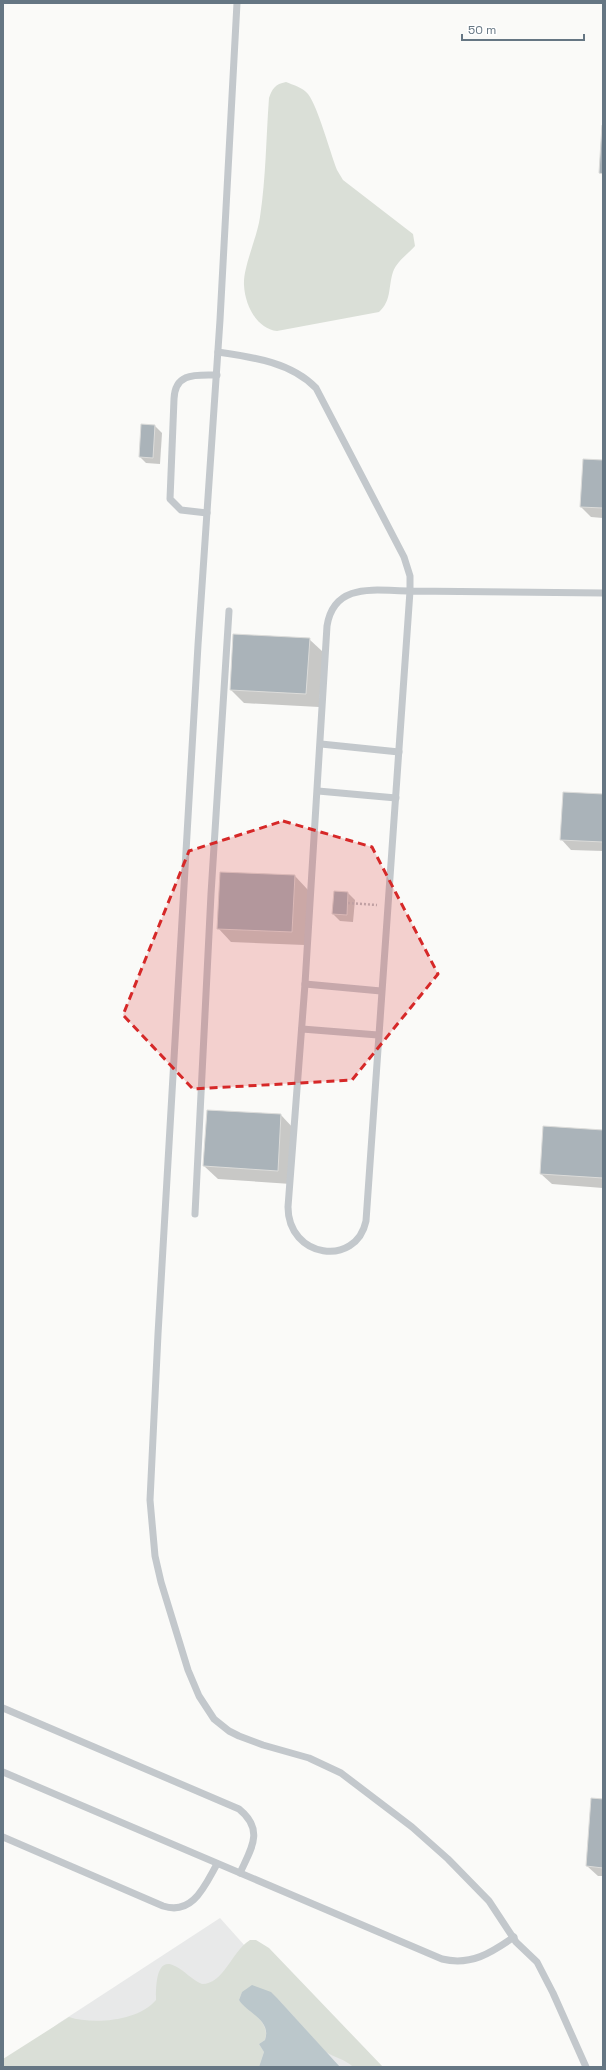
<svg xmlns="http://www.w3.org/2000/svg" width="606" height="2070" viewBox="0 0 606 2070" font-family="'Space Grotesk',sans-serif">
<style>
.built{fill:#e8e9e9}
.green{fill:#dadfd7}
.water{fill:#bbc7cb}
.shadow{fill:#0003}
.building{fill:#aab3b9;stroke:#dcdcda}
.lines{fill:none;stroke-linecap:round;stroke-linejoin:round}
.path{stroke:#bbbfc2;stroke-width:2.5;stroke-dasharray:2 2;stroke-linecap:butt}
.lane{stroke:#c3c8cc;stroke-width:7}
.marked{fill:#d62828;fill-opacity:0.2;stroke:#d62828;stroke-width:3;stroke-dasharray:8 5;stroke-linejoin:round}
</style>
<rect width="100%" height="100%" fill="#fafaf8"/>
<polygon class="built" points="220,1918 353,2067 3,2067 59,2023"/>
<g class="green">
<path d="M286,82C293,85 302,87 308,94C318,107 330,152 337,170L343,180L413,234L415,246C408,254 397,261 393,272C388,287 392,300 379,312L277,331C256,328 245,305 244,285C243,267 257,238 260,217C266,178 266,138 269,98C272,89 275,84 286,82Z"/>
<path d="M250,1940H256L269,1948L383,2067H353C345,2059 335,2058 326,2052L278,1999L242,1992L239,2000C249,2011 271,2022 265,2040L259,2044L264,2052L259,2067H3V2059L69,2017C93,2025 139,2021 156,2000C156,1990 155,1955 175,1966C185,1971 192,1980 202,1984C224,1984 231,1952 250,1940Z"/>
</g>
<path class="water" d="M252,1985L271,1992L278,1999L340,2067H259L264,2052L259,2044L265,2040C272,2020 247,2013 239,2000L242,1992Z"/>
<g class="shadow">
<polygon points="155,426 162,433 160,464 146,463 140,457"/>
<polygon points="603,461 603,518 591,517 581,507"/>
<polygon points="309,639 323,652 319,707 244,703 231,690"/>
<polygon points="603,795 603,851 571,850 561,839"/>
<polygon points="295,876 308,890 305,945 231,942 218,928"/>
<polygon points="348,893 355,900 353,922 340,921 333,914"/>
<polygon points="208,1111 281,1115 294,1129 291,1184 218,1179 204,1166"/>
<polygon points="603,1131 603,1188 552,1184 541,1174"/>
<polygon points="603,1800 603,1876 598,1876 587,1866"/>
</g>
<g class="building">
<polygon points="602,125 603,125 603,174 599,173"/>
<polygon points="141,424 155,425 153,458 139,457"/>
<polygon points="583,459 603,460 603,508 580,507"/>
<polygon points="233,634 310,638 306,694 230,690"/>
<polygon points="563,792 603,794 603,842 560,840"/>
<polygon points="220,872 295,875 292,932 217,929"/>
<polygon points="334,891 348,892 347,915 332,914"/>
<polygon points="207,1110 281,1114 278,1171 203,1166"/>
<polygon points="543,1126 603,1130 603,1178 540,1174"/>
<polygon points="591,1798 603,1799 603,1868 586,1866"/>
</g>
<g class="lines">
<polyline class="path" points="348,903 377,905"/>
<g class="lane">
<polyline points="237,3 220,320 198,645 158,1334 150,1500 155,1556 161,1582 188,1670 199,1696 214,1719 229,1731 239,1736 263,1745 309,1758 341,1773 412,1827 448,1859 489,1901 516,1942 537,1962 553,1993 586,2067"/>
<path d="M218,352C252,357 291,362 316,388L404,557L410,576V591L366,1221C356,1268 288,1258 288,1207L305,984L327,626C334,581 377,591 410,591L603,593"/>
<path d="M207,513L181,510L170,499L174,399C175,372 196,375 217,375"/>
<polyline points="321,744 399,752"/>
<polyline points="318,791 396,798"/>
<polyline points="305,984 381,991"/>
<polyline points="302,1029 378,1035"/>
<polyline points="195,1214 211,894 229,611"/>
<path d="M3,1708L239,1809C265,1830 251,1849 240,1873"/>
<path d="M3,1772L442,1959C471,1966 491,1953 514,1937"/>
<path d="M3,1837L163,1906C193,1916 205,1885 217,1864"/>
</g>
</g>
<path class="marked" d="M283,821L372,847L438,974L352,1080L193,1089L123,1015L189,851Z"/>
<rect width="606" height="2070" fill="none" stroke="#657683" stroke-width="8"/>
<path d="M462 34v6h122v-6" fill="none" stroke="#657683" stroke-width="2"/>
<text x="468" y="34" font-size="12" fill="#657683" stroke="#ffffff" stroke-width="3" paint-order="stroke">50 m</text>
</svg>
